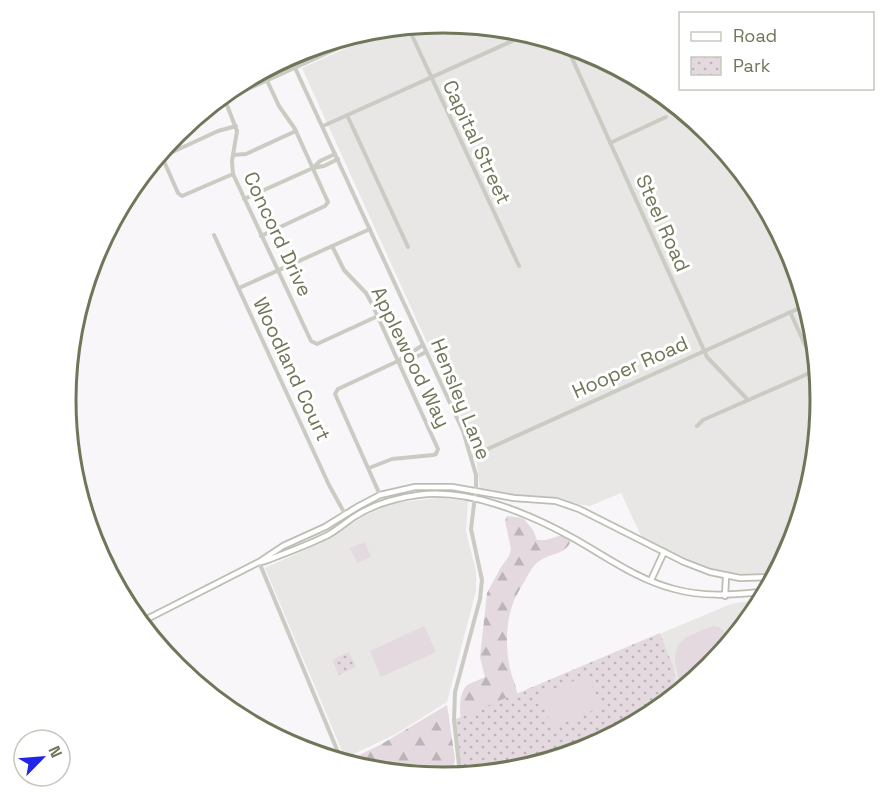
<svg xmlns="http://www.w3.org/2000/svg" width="886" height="800" font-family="'Space Grotesk',sans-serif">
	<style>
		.built { fill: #e8e7e6 }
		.forest { fill: url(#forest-firs) }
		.park { fill: url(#park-dots) }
		.pitch { fill: #e3d9df }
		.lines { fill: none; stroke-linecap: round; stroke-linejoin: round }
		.major-casing { stroke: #bcbeb4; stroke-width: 8 }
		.minor { stroke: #caccc3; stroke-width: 4 }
		.major { stroke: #fff; stroke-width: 4.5 }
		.labels { text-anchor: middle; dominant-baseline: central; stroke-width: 6; stroke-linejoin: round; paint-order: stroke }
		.street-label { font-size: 20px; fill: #707659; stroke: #fff }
		.rim { fill: none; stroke: #707659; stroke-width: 3 }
	</style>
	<defs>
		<pattern id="forest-firs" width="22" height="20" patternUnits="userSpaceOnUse" patternTransform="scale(1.5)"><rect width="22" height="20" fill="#e3d9df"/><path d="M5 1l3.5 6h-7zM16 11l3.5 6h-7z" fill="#bcb5b8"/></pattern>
		<pattern id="park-dots" width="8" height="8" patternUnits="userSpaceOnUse" patternTransform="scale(1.5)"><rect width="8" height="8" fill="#e3d9df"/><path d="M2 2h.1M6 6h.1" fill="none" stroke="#bcb5b8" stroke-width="1.8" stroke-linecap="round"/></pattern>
	</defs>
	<rect width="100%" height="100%" fill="#f8f6f8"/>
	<g class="built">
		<polygon points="443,23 588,51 710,133 792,256 820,400 792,545 775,570 768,574 740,574 705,568 642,538 621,493 590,506 480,489 475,448 302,68 371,37"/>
		<polygon points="439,498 468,501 466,531 476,571 476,591 447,702 396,734 345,758 265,568 322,542 366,515 394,503"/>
		<polygon points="755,600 710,667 646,709 621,650 731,604"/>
	</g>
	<g class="forest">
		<path d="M507 516 523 518 533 530 537 540H546L562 535 572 540C562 558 552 551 538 562 532 566 527 577 523 584 506 609 504 640 510 669 512 679 519 689 517 700L461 723C460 712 458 694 467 685 472 682 480 680 485 677L480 657 487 593 501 567 509 556 511 549 505 521Z"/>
		<polygon points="447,705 455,759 452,776 443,777 351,759 380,745"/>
	</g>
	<g class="park">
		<polygon points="660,633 674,669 675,691 587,749 460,774 454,720"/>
		<polygon points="349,652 356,667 339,675 332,660"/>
	</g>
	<g class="pitch">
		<polygon points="365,542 371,557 357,563 350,548"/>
		<polygon points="735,625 737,627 710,667 682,685 679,682 675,660 677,646 686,637 713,626 719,627 726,633"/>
		<polygon points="424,626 436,652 381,677 370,651"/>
		<polygon points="587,675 601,707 553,728 539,696"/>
		<polygon points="606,730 608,735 587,749 564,754 562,750"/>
	</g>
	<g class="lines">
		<g class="major-casing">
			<g id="major">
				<path d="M260 562 265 561C286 553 308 545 328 535 337 530 345 523 354 517 374 504 395 498 418 495 469 488 530 514 573 538 607 557 636 579 674 589 703 597 731 595 760 592"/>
				<polyline points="651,580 664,552"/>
				<polyline points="725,596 726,577"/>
				<polyline points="145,620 259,562 283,546 325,527 359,506 380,495 415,487 452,487 514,498 556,501 579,509 684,562 710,572 740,578 770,577"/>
			</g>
		</g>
		<g class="minor">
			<polyline points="409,29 519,266"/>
			<polyline points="567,47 707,357 748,400"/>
			<polyline points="290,57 463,431 476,475 476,488 471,529 482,580 480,599 455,692 454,720 460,774"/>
			<polyline points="228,98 358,39"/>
			<polyline points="225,100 237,131 232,161 233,174 311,341 317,344 378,316"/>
			<polyline points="347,115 408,247"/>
			<polyline points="323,126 519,38"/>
			<polyline points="610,143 666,117"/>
			<polyline points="335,154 320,161 313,168 324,166 338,159"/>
			<polyline points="233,155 246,154 296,131"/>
			<polyline points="233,174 182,196 178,193 163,159 166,155 218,131 236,126"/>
			<polyline points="244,199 313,168"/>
			<polyline points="214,235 329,485 345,514"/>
			<polyline points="261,236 325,206 328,202 295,129 279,106 264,74"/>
			<polyline points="332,246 344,270 366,293 372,304 438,449 436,454 433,455 392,459 369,468"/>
			<polyline points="239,288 370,229"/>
			<polyline points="790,312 813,362"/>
			<polyline points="423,345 398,361 410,360 426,352"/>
			<polyline points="697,426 703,420 803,376 811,372 814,368"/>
			<polyline points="472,456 802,307"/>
			<polyline points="380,495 335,394 338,389 398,361"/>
			<polyline points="259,562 340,757"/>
		</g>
		<use href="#major" class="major"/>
	</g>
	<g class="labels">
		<g class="street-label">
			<text transform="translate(477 142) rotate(65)">Capital Street</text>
			<text transform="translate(663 223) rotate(66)">Steel Road</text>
			<text transform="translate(278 234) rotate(65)">Concord Drive</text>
			<text transform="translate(411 357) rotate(64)">Applewood Way</text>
			<text transform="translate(630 367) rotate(-24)">Hooper Road</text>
			<text transform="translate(292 369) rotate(65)">Woodland Court</text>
			<text transform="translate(461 399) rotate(68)">Hensley Lane</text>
		</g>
	</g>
	<path d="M0 0H886V800H0ZM76 400a367 367 0 1 1 734 0a367 367 0 1 1-734 0Z" fill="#fff" fill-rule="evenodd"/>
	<path class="rim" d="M76 400a367 367 0 1 1 734 0a367 367 0 1 1-734 0Z"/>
	<rect x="679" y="12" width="195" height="78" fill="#ffffff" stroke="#c6c8bd" stroke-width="1.5"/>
	<rect x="691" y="32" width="30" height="9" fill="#ffffff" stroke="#c6c8bd" stroke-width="1.5"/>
	<text x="733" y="42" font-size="18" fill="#707659">Road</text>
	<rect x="691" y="57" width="30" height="18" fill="url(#park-dots)" stroke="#c6c8bd" stroke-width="1.5"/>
	<text x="733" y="72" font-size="18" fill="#707659">Park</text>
	<g transform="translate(42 758) rotate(65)"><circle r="28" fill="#ffffff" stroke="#c6c8bd" stroke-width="1.5"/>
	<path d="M0-4.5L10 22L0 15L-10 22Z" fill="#2423eb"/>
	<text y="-9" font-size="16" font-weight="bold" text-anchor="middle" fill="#707659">N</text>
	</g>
</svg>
